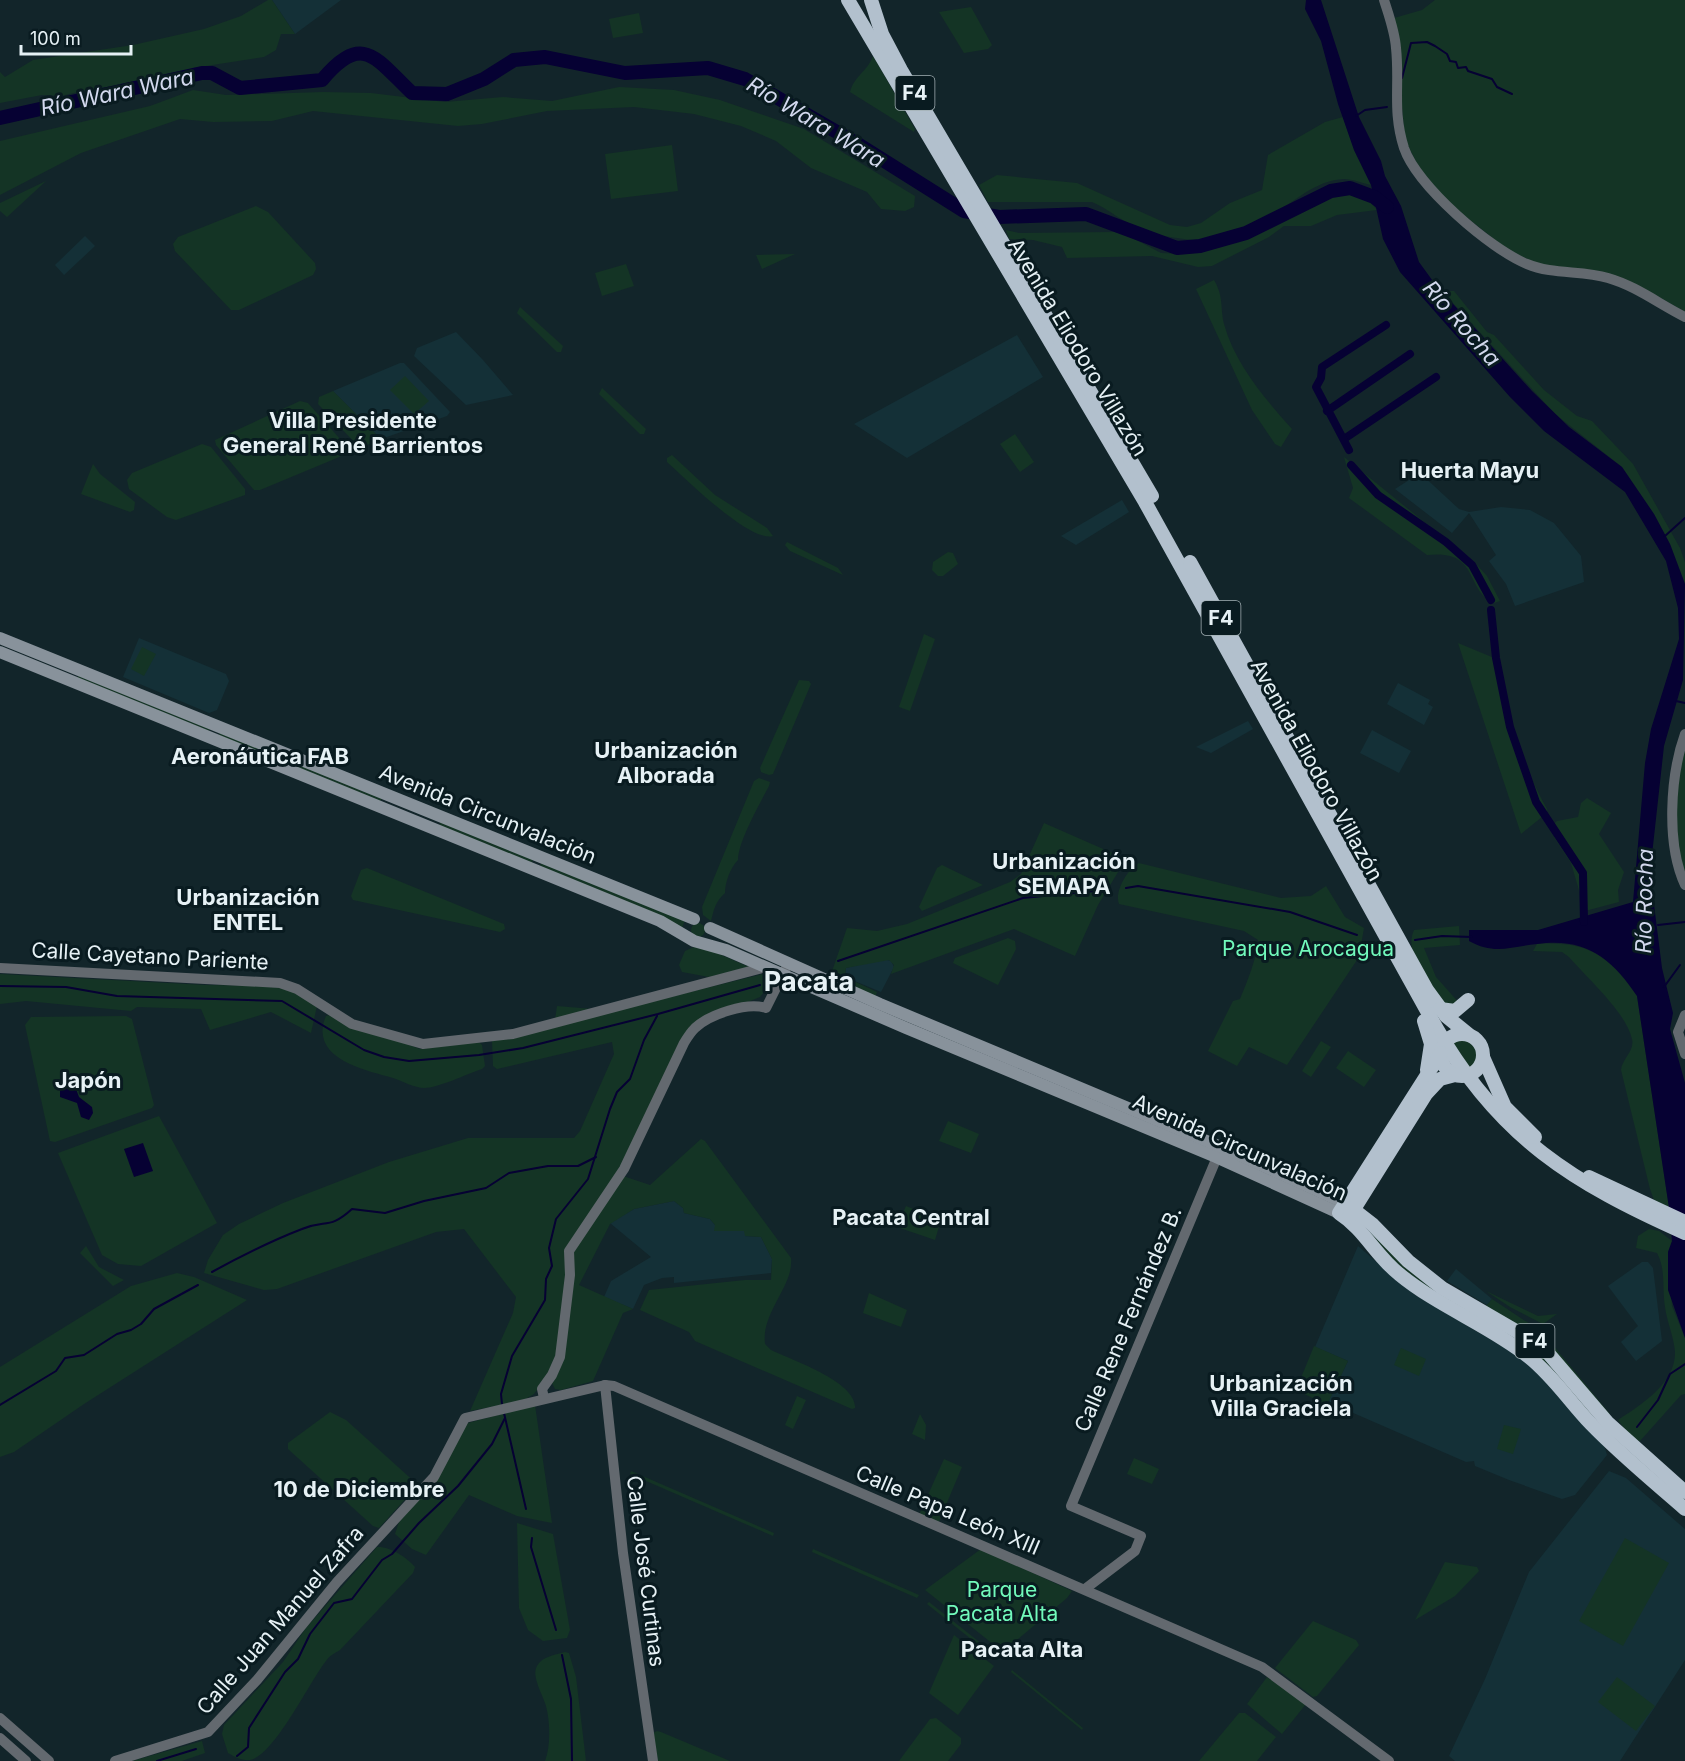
<svg xmlns="http://www.w3.org/2000/svg" width="1685" height="1761" font-family="Inter,sans-serif">
	<style>
		.built { fill: #143037 }
		.green { fill: #143425 }
		.water { fill: #060133 }
		.lines { fill: none; stroke-linecap: round; stroke-linejoin: round }
		.stream { stroke: #060133; stroke-width: 2 }
		.canal { stroke: #060133; stroke-width: 8 }
		.river { stroke: #060133; stroke-width: 14 }
		.tertiary { stroke: #63696f; stroke-width: 10 }
		.secondary { stroke: #88929b; stroke-width: 12 }
		.trunk { stroke: #b2c0cd; stroke-width: 14 }
		.labels { text-anchor: middle; dominant-baseline: central; stroke-width: 6; stroke-linejoin: round; paint-order: stroke }
		.shield { fill: #091b20; stroke: #a4b1b5; stroke-width: 1.5 }
		.shield-label { font-size: 20px; font-weight: bold; fill: #e6f1f5 }
		.street-label { font-size: 21px; fill: #e6f1f5; stroke: #091b20 }
		.park-label { font-size: 21px; fill: #71f9bb; stroke: #091b20 }
		.water-label { font-size: 22px; font-style: italic; fill: #d2d8ed; stroke: #091b20 }
		.neighbourhood-label { font-size: 22px; font-weight: bold; fill: #e6f1f5; stroke: #091b20 }
		.district-label { font-size: 27px; font-weight: bold; fill: #e6f1f5; stroke: #091b20 }
	</style>
	<rect width="100%" height="100%" fill="#12252a"/>
	<g class="built">
		<polygon points="272,0 341,0 295,34"/>
		<polygon points="85,236 95,246 64,275 55,265"/>
		<polygon points="456,332 483,360 513,395 466,405 414,356 417,348"/>
		<polygon points="1017,335 1043,377 907,458 854,424"/>
		<polygon points="400,363 404,363 450,412 447,416 381,439 333,391"/>
		<polygon points="1420,473 1459,509 1469,512 1501,507 1530,510 1554,523 1581,556 1584,582 1515,606 1506,584 1489,561 1496,555 1469,513 1452,533 1395,489"/>
		<polygon points="1122,500 1129,512 1076,545 1061,536"/>
		<polygon points="139,638 226,674 229,681 217,710 209,713 123,677"/>
		<polygon points="1398,683 1430,700 1428,704 1433,707 1424,725 1387,704"/>
		<polygon points="1248,721 1253,729 1211,753 1196,747"/>
		<polygon points="1372,730 1411,751 1399,773 1360,753"/>
		<polygon points="883,959 891,961 894,967 881,992 845,977 846,968"/>
		<polygon points="674,1201 683,1208 684,1213 710,1219 715,1225 715,1231 745,1231 745,1236 761,1237 772,1259 771,1273 674,1283 674,1277 662,1278 644,1285 633,1309 604,1297 611,1281 651,1257 610,1223 634,1209"/>
		<polygon points="1358,1246 1414,1294 1532,1364 1604,1445 1607,1455 1575,1495 1562,1499 1509,1480 1475,1466 1474,1461 1466,1462 1328,1402 1348,1361 1315,1347"/>
		<polygon points="1642,1262 1648,1262 1653,1268 1662,1341 1636,1361 1621,1342 1638,1326 1608,1286"/>
		<polygon points="1456,1269 1492,1299 1487,1305 1447,1281"/>
		<polygon points="1609,1471 1626,1478 1685,1529 1685,1660 1620,1761 1455,1761 1449,1756 1485,1679 1529,1572"/>
	</g>
	<g class="green">
		<polygon points="268,0 272,0 295,34 281,34 276,50 264,57 193,68 163,80 91,89 61,96 42,95 0,103 0,72 5,77 33,60 133,45 204,29 241,16"/>
		<polygon points="1435,0 1685,0 1685,312 1652,293 1545,267 1508,250 1441,197 1423,175 1405,140 1394,18 1422,10"/>
		<polygon points="971,7 992,45 988,49 964,53 939,12"/>
		<polygon points="639,13 643,33 613,38 609,19"/>
		<path d="M873 56 915 129 914 132 850 92C854 76 867 72 873 56Z"/>
		<polygon points="619,87 674,90 720,100 804,129 915,196 914,207 905,211 881,209 867,192 811,168 776,141 741,126 694,114 634,107 547,111 482,124 458,126 313,111 272,121 213,122 180,119 81,153 0,195 0,141 150,106 193,90 226,95 323,92 371,93 445,102 503,97 552,101"/>
		<path d="M1343 117 1354 150 1371 185C1362 183 1352 179 1344 179 1314 180 1291 205 1267 218 1246 229 1217 242 1193 240 1170 238 1142 233 1123 220 1111 213 1104 207 1092 202H988L979 185 997 175 1077 183 1170 225 1187 227 1201 223 1230 203 1262 190 1268 155 1325 122Z"/>
		<polygon points="672,145 678,191 611,199 605,154"/>
		<polygon points="46,181 7,217 0,211 0,203"/>
		<polygon points="1349,191 1365,196 1377,210 1337,215 1311,226 1284,226 1269,237 1212,266 1198,267 1152,256 1067,258 1062,247 1033,240 1009,239 1006,230 1019,233 1115,232 1127,235 1161,253 1184,254 1234,241 1268,227 1331,194"/>
		<polygon points="256,206 268,212 315,263 316,269 313,275 239,310 231,310 175,251 173,244 178,237"/>
		<polygon points="795,254 762,269 756,255"/>
		<polygon points="626,264 634,286 602,296 595,273"/>
		<path d="M1214 280C1224 297 1220 307 1224 324 1235 364 1265 399 1292 429L1281 447 1275 444 1252 410 1196 289Z"/>
		<polygon points="1442,291 1454,291 1487,332 1494,335 1544,390 1577,416 1592,421 1633,464 1680,548 1685,562 1685,584 1670,544 1654,514 1622,467 1555,414"/>
		<polygon points="520,307 563,346 561,352 557,352 517,313"/>
		<polygon points="405,376 429,401 414,414 390,390"/>
		<polygon points="602,388 646,429 644,434 640,434 599,394"/>
		<polygon points="333,391 381,439 360,448 318,404 319,397"/>
		<polygon points="300,401 308,403 349,449 349,453 260,490 254,490 216,445 215,440"/>
		<polygon points="1015,434 1034,462 1020,472 1000,444"/>
		<polygon points="202,444 211,447 245,489 245,495 176,520 167,517 129,489 127,480 132,473"/>
		<path d="M672 455 715 495 767 528 773 536C750 543 685 478 667 462V458Z"/>
		<path d="M1344 457 1476 564 1487 576 1500 601 1494 603C1464 589 1480 549 1427 555L1349 498 1353 488Z"/>
		<polygon points="93,464 100,474 135,502 134,510 130,512 81,494"/>
		<polygon points="787,542 838,568 843,575 790,551 785,545"/>
		<polygon points="948,552 953,553 958,564 943,576 938,576 932,570 933,562"/>
		<polygon points="924,634 935,639 910,711 899,707"/>
		<path d="M1458 643 1499 660C1506 712 1521 763 1547 809V813L1521 834Z"/>
		<polygon points="142,647 156,654 144,676 131,669"/>
		<polygon points="79,674 210,728 208,733 77,679"/>
		<polygon points="799,680 809,681 811,684 773,774 769,775 761,772 760,768"/>
		<polygon points="220,732 382,798 380,802 218,737"/>
		<path d="M1685 741V878C1670 845 1673 775 1685 741Z"/>
		<path d="M759 778 770 782 769 786C759 805 738 842 738 860 730 868 725 883 725 893 716 901 714 908 711 921L703 915 702 907 754 781Z"/>
		<polygon points="1587,798 1611,813 1599,834 1624,872 1618,890 1619,902 1585,911 1571,863 1554,837 1553,825 1557,821 1578,817 1581,803"/>
		<polygon points="441,821 533,859 532,863 439,826"/>
		<polygon points="1044,823 1126,859 1098,905 1075,956 1014,929 891,974 894,965 889,960 846,968 845,977 877,992 875,998 830,977 847,928 877,931 907,924 1010,882 1021,874"/>
		<polygon points="542,862 685,920 682,928 540,866"/>
		<path d="M1139 863 1281 898 1311 896 1326 886 1345 917 1364 928 1359 957 1287 1065 1249 1047 1237 1066 1208 1051 1233 1001 1240 999C1247 982 1257 958 1258 940L1244 931 1119 904C1114 892 1128 868 1139 863Z"/>
		<polygon points="942,865 983,885 922,911 919,907 937,868"/>
		<polygon points="367,868 504,924 505,929 500,932 353,900 351,896 361,870"/>
		<circle cx="698" cy="930" r="7"/>
		<path d="M1459 926 1460 945 1424 948 1436 977 1460 1004 1456 1006 1441 1002C1430 983 1403 953 1414 930Z"/>
		<polygon points="1008,938 1015,941 1016,949 998,985 953,963 955,958"/>
		<path d="M1537 944C1588 941 1609 955 1637 996L1669 1207 1654 1200 1650 1189 1621 1070C1622 1059 1635 1051 1632 1039 1626 1012 1587 978 1569 957L1562 952 1533 951Z"/>
		<polygon points="694,947 703,947 749,967 709,977 682,972 679,965 685,951"/>
		<polygon points="767,973 770,975 772,982 760,997 694,1024 620,1167 585,1220 567,1273 557,1359 549,1374 534,1394 522,1401 470,1411 513,1313 516,1297 464,1229 436,1232 277,1289 264,1290 204,1273 208,1260 223,1235 239,1224 283,1203 389,1162 468,1138 574,1138 580,1131 614,1054 612,1042 497,1069 493,1066 492,1041"/>
		<polygon points="0,974 205,985 269,986 290,990 317,1006 311,1033 271,1012 210,1030 201,1009 137,1007 131,1011 26,1001 0,1004"/>
		<polygon points="557,1006 593,1009 555,1020"/>
		<path d="M330 1015 420 1049 479 1042 482 1045 485 1066 482 1069C467 1074 438 1088 424 1088 415 1088 402 1081 393 1078 364 1070 308 1058 326 1016Z"/>
		<polygon points="126,1016 132,1019 154,1105 152,1108 55,1142 50,1141 25,1025 31,1017"/>
		<polygon points="1459,1038 1469,1040 1479,1055 1478,1061 1468,1072 1449,1043"/>
		<polygon points="1321,1041 1331,1047 1311,1077 1302,1071"/>
		<polygon points="1348,1051 1376,1070 1364,1087 1336,1068"/>
		<polygon points="159,1116 217,1223 141,1266 118,1264 102,1255 58,1153"/>
		<polygon points="948,1121 979,1134 971,1153 939,1141"/>
		<path d="M701 1139 705 1141 791 1258C794 1286 761 1312 765 1344L771 1350C792 1360 857 1382 855 1408L852 1409 695 1341 689 1332 640 1310 649 1290 745 1280H771L772 1259 761 1237 745 1236 744 1231H714L715 1225 710 1219 684 1213 683 1208 674 1201 634 1209 610 1224 579 1285 633 1309 623 1313 593 1381 561 1390 555 1389 552 1383 572 1254 623 1176 650 1185Z"/>
		<polygon points="906,1206 941,1220 935,1240 897,1227"/>
		<polygon points="1364,1225 1549,1360 1613,1441 1554,1372 1401,1270"/>
		<path d="M1649 1229 1659 1231 1672 1241 1668 1252 1672 1306 1685 1338V1394L1681 1395 1640 1441 1632 1439 1618 1420C1641 1405 1676 1383 1675 1352 1674 1337 1667 1322 1665 1307 1662 1289 1666 1269 1657 1253L1636 1248 1638 1236Z"/>
		<polygon points="86,1246 99,1267 124,1280 113,1286 80,1253"/>
		<polygon points="177,1273 194,1277 247,1300 84,1404 14,1452 0,1457 0,1367 131,1286"/>
		<polygon points="1486,1291 1538,1316 1557,1314 1543,1324 1510,1307"/>
		<polygon points="869,1293 907,1310 901,1327 863,1313"/>
		<polygon points="1492,1299 1542,1332 1610,1414 1607,1416 1555,1352 1485,1307"/>
		<polygon points="1314,1346 1348,1361 1327,1405 1296,1390"/>
		<polygon points="1401,1348 1426,1359 1419,1376 1394,1365"/>
		<polygon points="797,1396 806,1400 793,1429 785,1425"/>
		<polygon points="535,1405 552,1523 517,1516 469,1495 426,1555 412,1549 395,1534 399,1522 468,1423"/>
		<polygon points="330,1412 346,1420 418,1485 379,1528 373,1526 288,1449 288,1443"/>
		<polygon points="920,1414 926,1425 925,1440 912,1434"/>
		<polygon points="1504,1425 1521,1429 1513,1454 1497,1449"/>
		<polygon points="1134,1458 1159,1469 1152,1484 1127,1474"/>
		<polygon points="944,1459 962,1467 938,1524 919,1515"/>
		<polygon points="631,1471 774,1533 773,1536 630,1474"/>
		<polygon points="517,1523 553,1534 570,1630 567,1638 543,1641 528,1630 519,1608"/>
		<polygon points="1625,1538 1669,1563 1623,1646 1579,1621"/>
		<path d="M377 1547C389 1546 407 1557 415 1567L413 1573 340 1650C335 1653 329 1656 326 1661 310 1681 274 1756 250 1760 242 1761 235 1757 228 1753L222 1734 224 1725 283 1662 306 1628Z"/>
		<polygon points="813,1549 919,1595 917,1598 812,1552"/>
		<polygon points="981,1549 1072,1591 1067,1598 1005,1650 998,1648 925,1590"/>
		<polygon points="1445,1562 1477,1567 1479,1571 1455,1596 1415,1620"/>
		<polygon points="929,1602 997,1656 995,1658 927,1604"/>
		<polygon points="1313,1621 1356,1640 1359,1645 1317,1696 1313,1697 1275,1668"/>
		<polygon points="954,1635 994,1666 958,1715 929,1693"/>
		<path d="M565 1652 569 1653 576 1677 586 1761H545C551 1746 550 1721 546 1706 543 1695 531 1676 537 1666 542 1656 556 1655 565 1652Z"/>
		<polygon points="1012,1670 1083,1728 1082,1730 1011,1672"/>
		<polygon points="1267,1677 1306,1704 1282,1734 1247,1704"/>
		<polygon points="1617,1677 1655,1706 1636,1731 1598,1702"/>
		<polygon points="1239,1713 1245,1713 1276,1737 1257,1761 1199,1761"/>
		<polygon points="936,1718 961,1738 961,1744 948,1761 899,1761 930,1719"/>
		<polygon points="657,1731 661,1732 730,1761 658,1761 653,1733"/>
		<polygon points="202,1741 205,1753 182,1761 132,1761"/>
	</g>
	<g class="water">
		<path d="M1306 0H1321L1359 117 1381 161 1385 176 1401 206 1419 262 1435 284 1532 391 1569 427 1622 467 1654 514 1670 544 1685 584 1683 680 1664 746 1650 873 1662 968 1673 1013 1670 1029 1685 1083V1338L1668 1290V1252L1672 1241 1669 1208 1637 996C1612 958 1585 937 1537 944 1510 947 1494 955 1469 941V930H1538L1633 902 1645 763 1651 729 1679 639 1678 608 1666 561 1625 492 1544 431 1510 397 1400 272 1383 239 1371 185 1354 150 1338 104 1321 41 1305 9Z"/>
		<polygon points="67,1082 75,1086 79,1097 92,1107 93,1113 89,1120 81,1117 77,1103 60,1097 60,1087"/>
		<polygon points="143,1143 153,1171 134,1177 124,1149"/>
	</g>
	<g class="lines">
		<g class="stream">
			<polyline points="1402,78 1411,43 1427,42 1435,46 1447,54 1450,61 1456,62 1458,68 1466,67 1468,71 1492,79 1497,87 1512,94"/>
			<polyline points="1356,116 1365,110 1387,107"/>
			<polyline points="1665,536 1685,518"/>
			<polyline points="1676,701 1685,703"/>
			<polyline points="1126,888 1138,886 1290,912 1357,935"/>
			<polyline points="1658,925 1685,922"/>
			<polyline points="1415,940 1442,936 1472,937"/>
			<polyline points="838,961 1023,898 1105,890"/>
			<polyline points="0,986 66,987 117,996 282,1001 364,1050 384,1057 409,1061 479,1055 523,1048 658,1014 760,985"/>
			<polyline points="1664,987 1680,965"/>
			<path d="M212 1272C241 1256 271 1241 302 1229 326 1219 329 1230 352 1209L385 1213 424 1201 486 1188 509 1173 548 1166H578L596 1157"/>
			<polyline points="502,1404 501,1394 512,1356 545,1300 546,1279 552,1266 549,1248 556,1219 588,1179 610,1109 617,1092 630,1079 644,1040 657,1016"/>
			<polyline points="0,1405 56,1371 65,1358 84,1355 117,1334 131,1330 141,1324 154,1309 198,1285"/>
			<polyline points="504,1413 526,1509"/>
			<polyline points="1637,1427 1658,1400 1670,1374 1685,1364"/>
			<polyline points="532,1538 531,1547 556,1630"/>
			<polyline points="562,1655 571,1699 572,1761"/>
			<polyline points="237,1756 248,1747 249,1728 285,1672 298,1659 310,1634 334,1603 352,1599 382,1560 392,1554 419,1523 458,1486 492,1444 505,1418"/>
			<polyline points="157,1761 196,1749"/>
		</g>
		<g class="canal">
			<polyline points="1327,411 1410,354"/>
			<polyline points="1344,439 1436,377"/>
			<polyline points="1349,450 1316,387 1321,378 1322,367 1386,325"/>
			<polyline points="1351,465 1378,495 1446,542 1472,565 1491,600"/>
			<polyline points="1491,610 1496,658 1510,727 1536,802 1583,873 1584,922"/>
		</g>
		<path class="river" d="M0 118 202 73H212L240 88 322 80C363 31 376 59 412 93L447 94 484 79 514 60 545 57 625 73 708 68 745 79 856 143 964 211 999 217 1086 214 1177 248 1200 246 1246 233 1331 191 1350 188 1374 197 1387 207"/>
		<g class="tertiary">
			<path d="M1384 0C1389 16 1395 32 1396 48 1400 85 1392 110 1404 148 1417 186 1490 249 1527 264 1553 275 1582 270 1608 278 1636 286 1659 304 1685 317"/>
			<path d="M1685 734C1670 776 1666 844 1685 885"/>
			<polyline points="0,968 280,983 297,989 352,1024 423,1044 513,1034 766,967"/>
			<polyline points="1685,1015 1678,1032 1685,1054"/>
			<polyline points="605,1385 623,1553 653,1761"/>
			<path d="M544 1398 542 1389 552 1375 560 1357 570 1275 569 1251 624 1169 684 1043C687 1038 691 1032 695 1028 710 1014 747 1002 766 1008L786 968"/>
			<polyline points="1085,1589 1135,1551 1141,1536 1071,1506 1220,1150"/>
			<polyline points="0,1718 49,1761"/>
			<polyline points="0,1738 26,1761"/>
			<polyline points="115,1761 208,1732 257,1680 337,1582 434,1477 465,1418 605,1385 614,1386 1262,1667 1389,1761"/>
		</g>
		<g class="secondary">
			<polyline points="0,638 694,919"/>
			<polyline points="0,652 660,921 694,941 726,950 906,1028 1216,1157 1339,1213"/>
			<polyline points="710,928 880,1004 1221,1147 1345,1203"/>
		</g>
		<g class="trunk">
			<path d="M848 0 1145 502 1437 1029C1500 1138 1573 1183 1685 1233"/>
			<polyline points="871,0 882,34 901,70 1152,496"/>
			<polyline points="1190,562 1427,990 1446,1016 1468,1034"/>
			<polyline points="1440,1009 1455,1011 1468,1000"/>
			<polyline points="1424,1021 1431,1044 1427,1070"/>
			<circle cx="1462" cy="1055" r="21"/>
			<path d="M1441 1053 1339 1213C1364 1229 1376 1256 1399 1274 1439 1307 1489 1325 1529 1357 1553 1376 1570 1402 1591 1424 1620 1454 1653 1481 1685 1509"/>
			<polyline points="1483,1057 1505,1107 1535,1137"/>
			<polyline points="1589,1177 1685,1222"/>
			<polyline points="1345,1203 1372,1224 1408,1261 1442,1288 1542,1346 1608,1423 1685,1492"/>
			<polyline points="1349,1217 1426,1094 1440,1079 1455,1075"/>
		</g>
	</g>
	<g class="labels">
		<g class="shield">
			<rect x="895.5" y="76" width="39" height="34" rx="4.5"/>
			<rect x="1201.5" y="601" width="39" height="34" rx="4.5"/>
			<rect x="1515.5" y="1324" width="39" height="34" rx="4.5"/>
		</g>
		<g class="shield-label">
			<text x="915" y="93">F4</text>
			<text x="1221" y="618">F4</text>
			<text x="1535" y="1341">F4</text>
		</g>
		<g class="street-label">
			<text transform="translate(1078 347) rotate(59)">Avenida Eliodoro Villazón</text>
			<text transform="translate(1317 770) rotate(61)">Avenida Eliodoro Villazón</text>
			<text transform="translate(488 814) rotate(22)">Avenida Circunvalación</text>
			<text transform="translate(150 956) rotate(3)">Calle Cayetano Pariente</text>
			<text transform="translate(1240 1147) rotate(24)">Avenida Circunvalación</text>
			<text transform="translate(1128 1319) rotate(-67)">Calle Rene Fernández B.</text>
			<text transform="translate(948 1510) rotate(23)">Calle Papa León XIII</text>
			<text transform="translate(646 1571) rotate(83)">Calle José Curtinas</text>
			<text transform="translate(280 1620) rotate(-49)">Calle Juan Manuel Zafra</text>
		</g>
		<g class="park-label">
			<text x="1308" y="948">Parque Arocagua</text>
			<text x="1002" y="1589">Parque<tspan x="1002" dy="24">Pacata Alta</tspan></text>
		</g>
		<g class="water-label">
			<text transform="translate(117 92) rotate(-12)">Río Wara Wara</text>
			<text transform="translate(816 122) rotate(31)">Río Wara Wara</text>
			<text transform="translate(1462 323) rotate(49)">Río Rocha</text>
			<text transform="translate(1644 901) rotate(-89)">Río Rocha</text>
		</g>
		<g class="neighbourhood-label">
			<text x="353" y="420">Villa Presidente<tspan x="353" dy="25">General René Barrientos</tspan></text>
			<text x="1470" y="470">Huerta Mayu</text>
			<text x="666" y="750">Urbanización<tspan x="666" dy="25">Alborada</tspan></text>
			<text x="260" y="756">Aeronáutica FAB</text>
			<text x="1064" y="861">Urbanización<tspan x="1064" dy="25">SEMAPA</tspan></text>
			<text x="248" y="897">Urbanización<tspan x="248" dy="25">ENTEL</tspan></text>
			<text x="88" y="1080">Japón</text>
			<text x="911" y="1217">Pacata Central</text>
			<text x="1281" y="1383">Urbanización<tspan x="1281" dy="25">Villa Graciela</tspan></text>
			<text x="359" y="1489">10 de Diciembre</text>
			<text x="1022" y="1649">Pacata Alta</text>
		</g>
		<g class="district-label">
			<text x="809" y="981">Pacata</text>
		</g>
	</g>
	<path d="M21 45v9h110v-9" fill="none" stroke="#e6f1f5" stroke-width="3"/>
	<text x="30" y="45" font-size="18" fill="#e6f1f5" stroke="#091b20" stroke-width="4.5" paint-order="stroke">100 m</text>
</svg>
